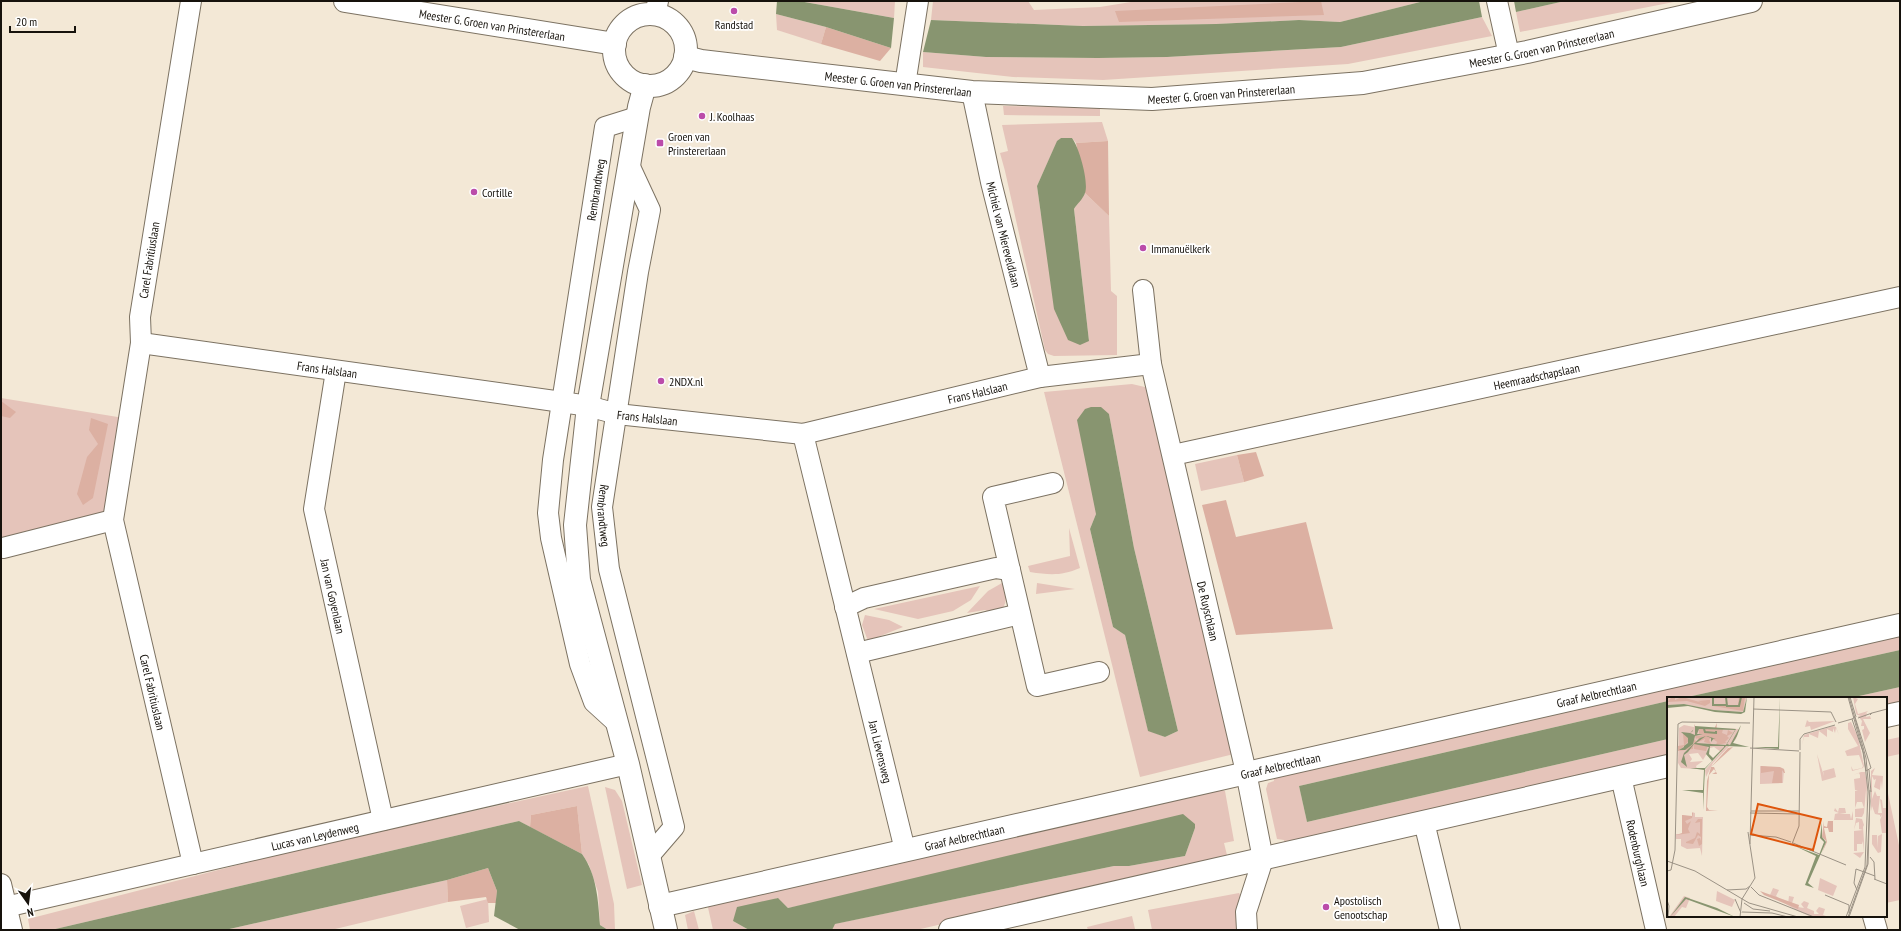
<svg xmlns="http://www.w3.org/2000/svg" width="1901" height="931" font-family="'PT Sans Narrow',sans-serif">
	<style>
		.green { fill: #e5c4ba; fill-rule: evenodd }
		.forest { fill: #dcb0a2 }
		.water { fill: #889570 }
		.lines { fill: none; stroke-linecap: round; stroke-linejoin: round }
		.street-casing { stroke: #7c7262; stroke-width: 22 }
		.secondary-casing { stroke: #7c7262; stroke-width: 24 }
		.street { stroke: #fff; stroke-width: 20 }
		.secondary { stroke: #fff; stroke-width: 22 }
		.poi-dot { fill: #bb4caa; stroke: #fff; stroke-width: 1.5 }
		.labels { text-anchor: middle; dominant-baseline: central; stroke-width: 3.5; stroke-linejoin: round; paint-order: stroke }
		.street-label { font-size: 12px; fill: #16120c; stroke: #fff }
		.poi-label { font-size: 12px; fill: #16120c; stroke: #fff; text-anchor: start }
		.inset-river { fill: none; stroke: #889570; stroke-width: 2 }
		.inset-road { fill: none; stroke: #9b9285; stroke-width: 1 }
		.view { fill: #de550c; fill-opacity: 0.15; stroke: #de550c; stroke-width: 2 }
		.inset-edge { fill: none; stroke: #16120c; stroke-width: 2 }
	</style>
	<rect width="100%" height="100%" fill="#f3e8d6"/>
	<g class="green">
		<polygon points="799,1 895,1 894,18"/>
		<polygon points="933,1 1028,1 1034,10 1100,7 1137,1 1221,1 1224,2 1424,1 1340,22 1299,20 1216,24 1083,26 931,20"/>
		<polygon points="1565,1 1679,1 1520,32 1516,12"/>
		<polygon points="776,14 826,27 821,44 777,30"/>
		<polygon points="1482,17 1492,36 1348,64 1103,80 1013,77 923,67 923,52 986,57 1098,58 1167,57 1341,47"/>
		<polygon points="1003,106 1100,107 1100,116 1004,115"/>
		<polygon points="1102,122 1108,141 1076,143 1072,138 1061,138 1057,142 1037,186 1041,215 1089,341 1074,209 1085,193 1109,216 1111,291 1117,296 1117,355 1054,356 1048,354 1045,350 1005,171 1000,153 1008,151 1002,125"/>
		<path d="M1132 384 1149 388 1238 753 1140 777 1044 392ZM1109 414 1134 548 1178 731 1165 737 1148 730 1125 635 1113 627 1090 529 1096 514Z"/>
		<polygon points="1,398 130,419 113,520 1,548"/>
		<polygon points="1237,455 1244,482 1201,491 1195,464"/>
		<path d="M1069 528 1080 568C1061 576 1050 575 1030 572L1028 566 1070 556Z"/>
		<path d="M1002 583C1008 596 1008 606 996 615L985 610 967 613 988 591Z"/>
		<polygon points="1037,583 1075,589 1036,594"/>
		<polygon points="980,586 971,600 953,611 918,619 874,609"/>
		<polygon points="865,615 889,620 903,627 868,641 862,625"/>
		<polygon points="1900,631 1900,650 1683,698 1668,698 1668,701 1299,786 1307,822 1668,739 1668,759 1285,845 1284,840 1277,839 1266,789 1268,783 1274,781 1273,776"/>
		<polygon points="1900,687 1900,704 1886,708 1886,698 1850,698"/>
		<polygon points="1900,737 1900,754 1886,757 1886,740"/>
		<polygon points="1886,784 1900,850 1900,900 1886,903"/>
		<polygon points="588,786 614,904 615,930 608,930 600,925 598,892 589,865 582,854 577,806 531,815 530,827 519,821 51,930 30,930 28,919 300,849"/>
		<polygon points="605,787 615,790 622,801 642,885 627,889"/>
		<polygon points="1213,788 1225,791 1234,841 1224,843 1228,859 916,930 832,930 834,924 1114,866 1129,866 1185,856 1195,828 788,908 777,898 733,921 749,930 713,930 707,903"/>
		<polygon points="447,880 448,902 331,930 225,930"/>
		<polygon points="1239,893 1245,904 1252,930 1152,930 1148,910"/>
		<polygon points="488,899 489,922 466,928 460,906"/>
		<polygon points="694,911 699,930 688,930 685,915"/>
		<polygon points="1132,916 1135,929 1088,930 1087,927"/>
	</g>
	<g class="forest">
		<polygon points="1321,1 1324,15 1119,22 1115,11"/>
		<polygon points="826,27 891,48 880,61 821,44"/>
		<polygon points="1108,141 1109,216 1085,193 1085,186 1076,143"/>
		<polygon points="1,401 16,412 10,418 1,416"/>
		<polygon points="91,418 108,424 93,498 83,505 77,494 87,457 98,444 89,430"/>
		<polygon points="1256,452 1264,476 1244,482 1237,455"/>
		<polygon points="1226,500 1236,537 1306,522 1333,629 1236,635 1202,505"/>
		<polygon points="577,806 582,854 530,827 531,815"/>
		<polygon points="488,868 497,891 496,903 488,903 486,897 448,902 447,880"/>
	</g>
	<g class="water">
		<polygon points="777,1 799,1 894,18 891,48 826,27 776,14"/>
		<polygon points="1424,1 1479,1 1482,17 1341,47 1167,57 1098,58 986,57 923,52 931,20 1083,26 1216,24 1299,20 1340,22"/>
		<polygon points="1514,1 1565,1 1516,12"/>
		<path d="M1061 138H1072C1079 147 1089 182 1085 193 1083 199 1077 204 1074 209L1089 341 1080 345 1068 340 1054 309 1037 186 1057 141Z"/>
		<polygon points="1091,407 1101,407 1109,414 1134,548 1178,731 1165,737 1148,731 1125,635 1113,627 1090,529 1096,514 1077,420 1085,409"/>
		<polygon points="1900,650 1900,687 1850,698 1683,698"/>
		<polygon points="1668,701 1668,739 1307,822 1299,786"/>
		<polygon points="1183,814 1195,824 1195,828 1185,856 1129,866 1114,866 835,924 832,930 749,930 733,921 737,907 778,898 788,908"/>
		<path d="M519 821 582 854C597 875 598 900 600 925L608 930H520L494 916 497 891 488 868 447 880 225 930H51Z"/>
	</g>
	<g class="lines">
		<g class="street-casing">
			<g id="street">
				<path id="s1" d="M191 1 140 317 141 343 113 520 193 864"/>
				<polyline points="1497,1 1509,55"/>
				<polyline points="655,14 658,1"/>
				<polyline points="905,85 918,1"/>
				<path id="s2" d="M972 92 991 182 1040 377"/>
				<path id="s3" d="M630 167 650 210 638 272 602 507 609 569 674 827 649 856"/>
				<path id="s4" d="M1143 290 1151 364 1246 772 1263 859 1246 912 1247 930"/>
				<path id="s5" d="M141 343 562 402 588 406 617 414 803 434 1040 377 1151 364"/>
				<path id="s6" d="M336 371 314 509 383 820"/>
				<path id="s7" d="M803 434 905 850"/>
				<path id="s8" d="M1173 455 1900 297"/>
				<polyline points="1053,483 993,497 1037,686 1099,672"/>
				<polyline points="3,548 113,520"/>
				<polyline points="845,607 864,598 934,582 996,568 1010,570"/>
				<polyline points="857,653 1020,614"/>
				<path id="s9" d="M617 723 594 702 580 664 551 538 548 513 553 460 605 127 637 117"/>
				<path id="s10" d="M1621 777 1656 930"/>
				<polyline points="1424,822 1450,930"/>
				<polyline points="1,884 12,930"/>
				<path id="s11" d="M1 908 628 764"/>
				<polyline points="1873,916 1877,930"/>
			</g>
		</g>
		<g class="secondary-casing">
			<g id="secondary">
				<path id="s12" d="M345 1 615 44"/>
				<circle cx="650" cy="50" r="36"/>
				<path id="s13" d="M685 57 701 61 972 92 1152 99 1363 83 1527 52 1751 1"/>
				<polyline points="645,85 639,107 588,406 575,525 579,580 628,764 666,930"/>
				<polyline points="1886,716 1900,713"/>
				<path id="s14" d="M660 906 1900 625"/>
				<polyline points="950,930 1668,766"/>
			</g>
		</g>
		<use href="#street" class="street"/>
		<use href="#secondary" class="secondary"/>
	</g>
	<g class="poi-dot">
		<circle cx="734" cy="11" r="4"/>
		<circle cx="702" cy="116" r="4"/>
		<rect x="656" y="139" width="8" height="8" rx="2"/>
		<circle cx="474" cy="192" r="4"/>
		<circle cx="1143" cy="248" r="4"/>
		<circle cx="661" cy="381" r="4"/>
		<circle cx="1326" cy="907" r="4"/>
	</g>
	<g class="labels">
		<g class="street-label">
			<text stroke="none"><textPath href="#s12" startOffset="149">Meester G. Groen van Prinstererlaan</textPath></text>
			<text stroke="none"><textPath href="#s13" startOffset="863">Meester G. Groen van Prinstererlaan</textPath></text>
			<text stroke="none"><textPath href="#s13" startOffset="215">Meester G. Groen van Prinstererlaan</textPath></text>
			<text stroke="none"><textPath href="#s13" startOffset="539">Meester G. Groen van Prinstererlaan</textPath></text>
			<text stroke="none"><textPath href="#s9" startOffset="553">Rembrandtweg</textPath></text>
			<text stroke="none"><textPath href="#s2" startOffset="146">Michiel van Miereveldlaan</textPath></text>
			<text transform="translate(149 260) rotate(-81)">Carel Fabritiuslaan</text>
			<text stroke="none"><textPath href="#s5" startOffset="188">Frans Halslaan</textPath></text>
			<text stroke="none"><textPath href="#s8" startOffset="372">Heemraadschapslaan</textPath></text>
			<text stroke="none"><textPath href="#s5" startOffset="848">Frans Halslaan</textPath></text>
			<text stroke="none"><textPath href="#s5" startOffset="512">Frans Halslaan</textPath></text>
			<text stroke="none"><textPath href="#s3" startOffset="357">Rembrandtweg</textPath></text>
			<text stroke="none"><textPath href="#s6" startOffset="229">Jan van Goyenlaan</textPath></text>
			<text stroke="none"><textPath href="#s4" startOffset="328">De Ruyschlaan</textPath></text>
			<text stroke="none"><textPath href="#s1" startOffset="702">Carel Fabritiuslaan</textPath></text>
			<text stroke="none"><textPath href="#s14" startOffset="960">Graaf Aelbrechtlaan</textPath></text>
			<text stroke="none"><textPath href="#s7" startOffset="327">Jan Lievensweg</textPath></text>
			<text stroke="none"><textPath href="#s14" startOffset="636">Graaf Aelbrechtlaan</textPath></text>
			<text stroke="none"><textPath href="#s11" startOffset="322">Lucas van Leydenweg</textPath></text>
			<text stroke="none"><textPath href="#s14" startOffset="312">Graaf Aelbrechtlaan</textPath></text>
			<text stroke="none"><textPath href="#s10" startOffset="78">Rodenburghlaan</textPath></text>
		</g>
		<g class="poi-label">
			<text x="734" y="24" text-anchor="middle">Randstad</text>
			<text x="710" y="116">J. Koolhaas</text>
			<text x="668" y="136">Groen van<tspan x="668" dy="14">Prinstererlaan</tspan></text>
			<text x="482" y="192">Cortille</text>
			<text x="1151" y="248">Immanuëlkerk</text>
			<text x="669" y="381">2NDX.nl</text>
			<text x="1334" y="900">Apostolisch<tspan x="1334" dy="14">Genootschap</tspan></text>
		</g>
	</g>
	<g transform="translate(1667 697)">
		<rect width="220" height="220" fill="#f3e8d6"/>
		<path d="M0 0H80L76 15 47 13 17 7 0 8ZM186 0 191 2 188 7 191 17 201 14 198 17 200 16 199 20 203 19 204 22H196L203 36 198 45 195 33 197 32V29H194L195 24 191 19 194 18H190L189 16ZM140 23 142 25 168 24 144 33 143 29 138 30ZM184 25 191 40 197 69 196 71 185 74 184 69 186 73 195 71 196 69 192 58 180 59 178 54 191 49 181 32V26ZM49 26 50 31 72 32 73 28 69 42 46 66 39 80 38 73 54 55 47 50 43 51V59V51L36 63 31 56 22 57 25 62 23 65 36 64 29 69 30 72 14 71 11 66 12 31 17 28 27 30V27L29 30 49 31ZM166 29 169 30 172 38 169 31 168 36 166 31V35L160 32V40L152 34 151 41 142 37V40H137L135 48 137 38ZM150 57 157 79 156 74 167 71 169 80 155 84ZM93 69 117 72 116 86 93 87ZM208 71 205 78 216 79 215 92 214 83 213 93 207 90 209 82 207 83 205 79V102L208 94 210 99H213L211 116H215L213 102 215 103 216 111H220V136H215L213 123 215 118 213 120V118L208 117 205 109 204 114V74ZM194 75H198L200 86 199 120V93L197 116 195 120H188V112L197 111 195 105H190L188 111V94L191 93H188L187 82 193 81V78L192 76 186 78ZM168 111 171 115 172 111H178L179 116 172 117H183L184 122 186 114V123H167L168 117 172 116 167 114ZM25 115 28 116V120H36L35 159 33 151 20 152 14 149V142H9V137H15V118L25 120ZM189 121 195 122 197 128 196 130 197 144V155L193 161 186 156 197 155 196 144 195 147H190V154H187V134L196 133 192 132V125L189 126 187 133ZM215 137 214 155 211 156 205 147V138H210L211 151V139ZM153 181 170 189 166 199 151 193ZM106 191 112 193 109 199 121 207 122 199 127 200 125 206 131 210 137 211 134 207 137 204 142 206 140 211 147 214V217H152L149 214 152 210 158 212 156 218 162 220H144L131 214 103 198ZM50 194 68 203 65 210 49 204ZM17 199 23 201 19 211 15 210 7 220H2Z" fill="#e5c4ba"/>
		<path d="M5 0H8V3L15 0 36 6 31 4H41L31 3H43V6L38 9 20 4 0 5ZM72 0H78L76 14 46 9H71ZM50 26 49 32H56L55 36 60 38 61 33 66 36 60 39 62 41 58 45 60 46 49 48 50 45 52 46 44 41 42 43 44 47 37 45 38 42 27 47 41 48 39 54 27 52 26 44 27 42 30 45 31 41 29 42 28 39 37 38 32 37V32H47ZM16 36 21 40V45L13 53 19 52 26 47V52L11 54V49L17 48ZM66 50 44 70H47L50 77H45L49 75 47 72 42 78 40 110 42 113H51L39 114 40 84 44 70 61 51ZM94 69 113 70 117 72 118 76H120H117L115 73V86H105L107 74 94 76ZM25 116H26L25 121 18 124 20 127 24 124 21 132 23 136 9 138 15 136V118L25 119ZM31 122H35V147L32 149 30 142 33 141 34 144V140L31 138 26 147 19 146V145L28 141 30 135 33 137V125L28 126ZM157 124V129L160 130 161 124H166V135H162L161 131H157L160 145 155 156 159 144 155 140ZM93 194 132 208 131 212 97 198Z" fill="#dcb0a2"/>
		<path d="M80 0 78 15 74 17 48 15 21 9 0 11V8L17 7 47 13 76 15ZM113 0 112 52 85 50H111ZM74 28 73 31 70 39 66 46 82 50 59 49 38 72 36 113V96L15 93H36L37 73 23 71H38L45 64 39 57 42 50 27 47 21 55 17 58 20 70 14 65 17 56 33 41 39 39H40L49 42 57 46 47 41 44 45V41L39 39 29 46 59 48 68 33 32 32 30 37H36L28 39 26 47 18 53H12L17 50V44V49L21 46V41L14 35 23 36 26 33V31L16 30 26 31V34L23 36 28 38V29L69 32 60 47 63 48ZM43 49H57V50L46 61 42 57ZM155 125V140L159 145 141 186 147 191 138 188 149 159 128 149 152 158 157 145 153 141ZM18 200 50 211 68 220 19 202 3 220Z" fill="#889570" fill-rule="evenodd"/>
		<path class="inset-river" d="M46 0V8H59M59 0 60 9H72L74 0M37 32 38 35 49 36V34"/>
		<path class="inset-road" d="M183 0 189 20M86 12 164 15 169 25M205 16 220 12M188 20 204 71 199 74 196 55 185 22ZM191 21 205 16 203 18M171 26 185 22M83 51 132 54M133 53V42L137 37 168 28M202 73 204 95M84 114H132M83 116 132 117M83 138 109 140 124 145M126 146 179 168M83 147 87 0M125 147 132 129 133 55M203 160 207 165 208 182M0 164 28 174 82 206 131 220M189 172 187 186 190 193M189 172 208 179M0 174 4 173 8 153 11 27 15 25 83 26M207 182 220 187M84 190 92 198 147 220M60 193 79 192 83 189M158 198 182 208V216M68 202 74 216M0 203 2 209 1 220M77 206 86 212 103 214M75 215 105 216 121 220M73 220 75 202 88 181 81 135M179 220 198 170 201 95 197 58 181 0M181 220 200 168 203 104 199 61 182 0M182 220 201 167 203 93"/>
		<path class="view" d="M91 107 154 122 146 153 84 137Z"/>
		<rect width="220" height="220" class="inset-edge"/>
	</g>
	<rect width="1901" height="931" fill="none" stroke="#16120c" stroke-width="4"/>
	<g transform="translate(28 903) rotate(166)" stroke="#ffffff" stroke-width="3" paint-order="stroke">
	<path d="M0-3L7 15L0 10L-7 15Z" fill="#16120c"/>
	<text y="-6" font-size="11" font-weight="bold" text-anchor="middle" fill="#16120c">N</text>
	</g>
	<path d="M10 26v6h65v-6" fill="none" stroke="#16120c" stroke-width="2"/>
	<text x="16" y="26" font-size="12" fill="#16120c" stroke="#ffffff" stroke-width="3" paint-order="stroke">20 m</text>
</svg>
